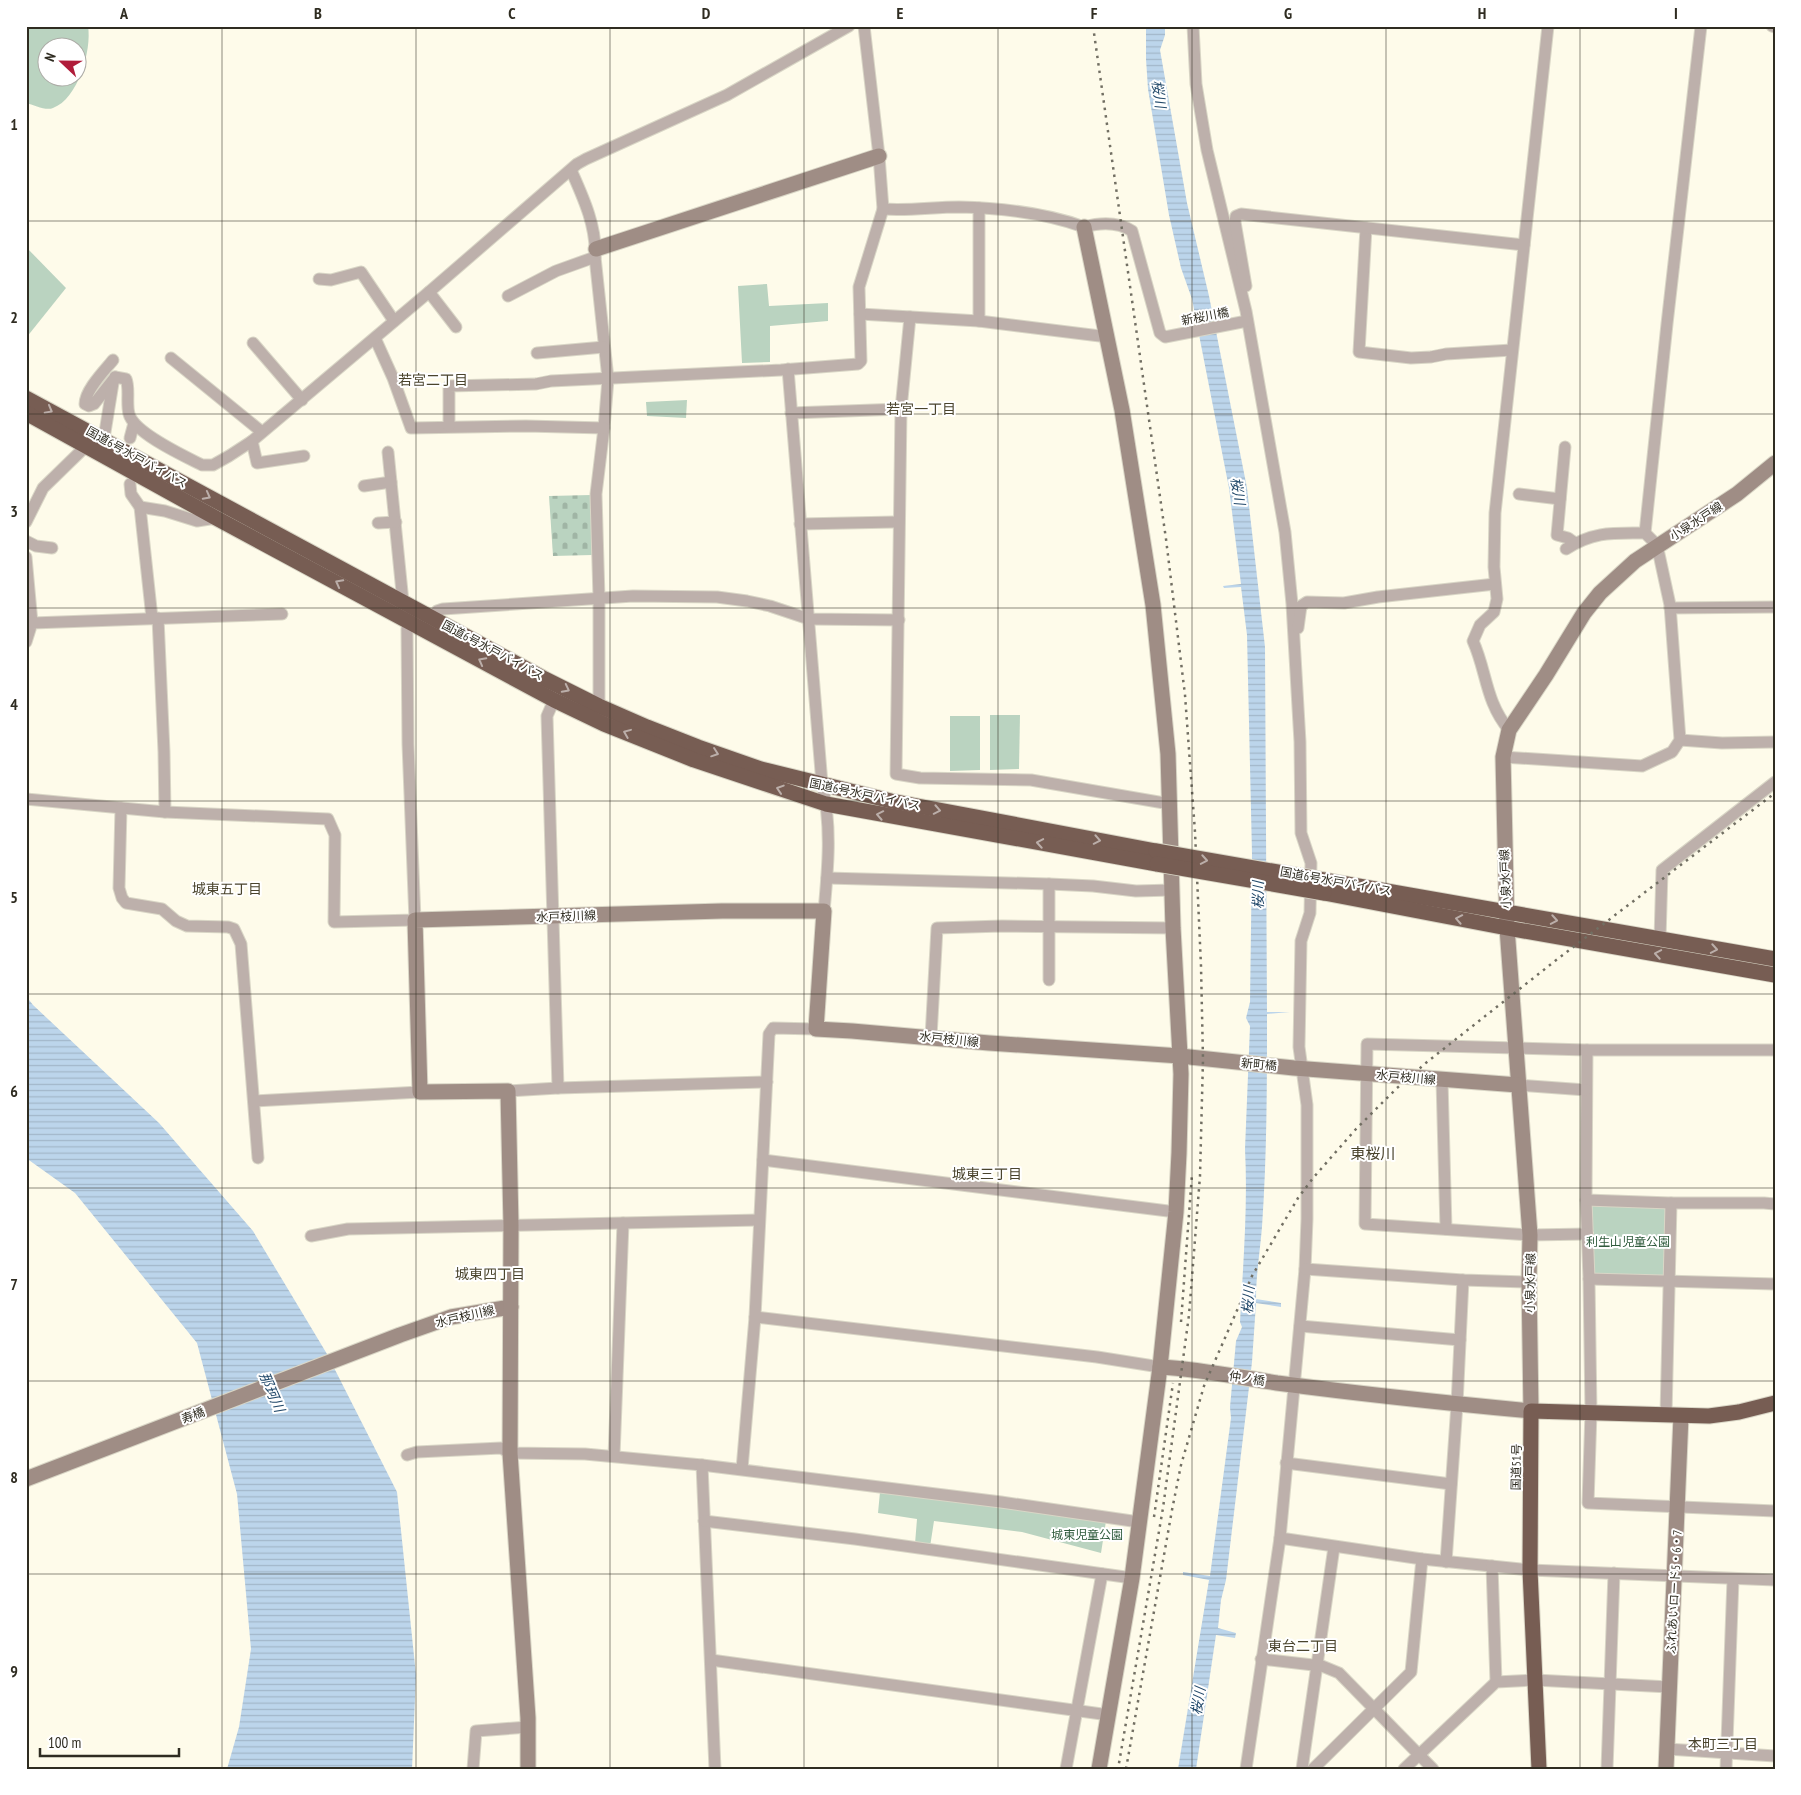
<svg xmlns="http://www.w3.org/2000/svg" width="1801" height="1795" font-family="'PT Sans Narrow','Noto Sans JP',sans-serif">
	<style>
		.green { fill: #bad3c0; fill-rule: evenodd }
		.cemetery { fill: url(#cemetery-stones) }
		.water { fill: url(#water-rules) }
		.lines { fill: none; stroke-linecap: round; stroke-linejoin: round }
		.street-casing { stroke: #d9d6c6; stroke-width: 13 }
		.secondary-casing { stroke: #d9d6c6; stroke-width: 17 }
		.highway-casing { stroke: #d9d6c6; stroke-width: 17 }
		.street { stroke: #bdb0ab; stroke-width: 11 }
		.secondary { stroke: #9f8d85; stroke-width: 15 }
		.highway { stroke: #775d53; stroke-width: 15 }
		.rail { stroke: #726f63; stroke-width: 2.5; stroke-dasharray: 2.5 5; stroke-linecap: butt }
		.highway-bridge-casing { stroke: #d9d6c6; stroke-width: 17; stroke-linecap: butt }
		.highway-bridge { stroke: #775d53; stroke-width: 15 }
		.oneway { stroke: #bbaea9 }
		.grid { fill: none; stroke: #2f2c21; stroke-width: 1; stroke-opacity: 0.55 }
		.labels { text-anchor: middle; dominant-baseline: central; stroke-width: 4; stroke-linejoin: round; paint-order: stroke }
		.street-label { font-size: 12px; fill: #2f2c21; stroke: #fff }
		.park-label { font-size: 12px; fill: #2e5a3b; stroke: #fff }
		.water-label { font-size: 14px; font-style: italic; fill: #22496a; stroke: #fff }
		.neighbourhood-label { font-size: 14px; fill: #4a442d; stroke: #fff }
		.quarter-label { font-size: 15px; fill: #4a442d; stroke: #fff }
		.neatline { fill: none; stroke: #2f2c21; stroke-width: 2 }
		.grid-label { font-size: 16px; text-anchor: middle; font-weight: bold; fill: #2f2c21 }
	</style>
	<defs>
		<pattern id="cemetery-stones" width="16" height="16" patternUnits="userSpaceOnUse" patternTransform="scale(1.25)"><rect width="16" height="16" fill="#bad3c0"/><path d="M2 7V4a2 2 0 0 1 4 0v3zM10 15v-3a2 2 0 0 1 4 0v3z" fill="#a0b5a5"/></pattern>
		<pattern id="water-rules" width="6" height="5" patternUnits="userSpaceOnUse" patternTransform="scale(1.25)"><rect width="6" height="5" fill="#bcd5eb"/><path d="M0 2.5h6" fill="none" stroke="#a2b7c9"/></pattern>
	</defs>
	<rect width="100%" height="100%" fill="#fefbea"/>
	<g class="green">
		<path d="M26 26H88C92 50 78 99 53 108 46 111 34 105 26 103ZM48 48H78V78H48Z"/>
		<polygon points="26,247 66,288 26,338"/>
		<polygon points="767,284 769,306 828,303 828,321 770,326 770,362 742,363 738,286"/>
		<polygon points="687,400 686,418 647,416 646,402"/>
		<polygon points="990,715 1020,715 1019,769 990,770"/>
		<polygon points="950,716 980,716 980,770 950,771"/>
		<polygon points="1592,1206 1665,1207 1666,1209 1665,1273 1662,1277 1597,1275 1594,1273 1594,1232 1590,1230 1590,1208"/>
		<polygon points="880,1492 1106,1521 1101,1553 1022,1532 934,1521 930,1547 915,1544 917,1519 878,1513"/>
	</g>
	<polygon class="cemetery" points="591,495 592,555 553,556 549,496"/>
	<g class="water">
		<path d="M1146 26H1165V35L1160 50 1187 203 1209 296 1247 488 1265 647 1267 1012H1290L1267 1014C1267 1085 1267 1156 1262 1227 1260 1251 1256 1275 1256 1299L1281 1303V1307L1256 1303 1252 1362 1226 1580 1221 1600 1218 1628 1236 1633 1235 1638 1216 1635 1196 1769H1178L1209 1580 1183 1575V1572L1210 1576 1231 1418 1230 1407 1236 1341 1242 1327 1240 1322C1243 1265 1248 1207 1245 1149L1250 1026 1246 1018 1250 1002 1252 854 1247 635 1241 587 1224 588 1223 586 1241 584 1229 488 1192 299 1181 268 1169 215 1148 89 1146 59Z"/>
		<polygon points="26,996 33,1005 159,1123 253,1231 327,1354 397,1492 416,1675 412,1769 227,1769 239,1727 251,1649 237,1494 197,1343 75,1193 26,1158"/>
	</g>
	<g class="lines">
		<g class="street-casing">
			<g id="street">
				<polyline points="1193,26 1196,84 1207,150 1246,311 1285,532 1292,604 1300,742 1301,833 1311,863 1310,913 1301,941 1299,1047 1307,1105 1307,1219 1305,1269 1280,1538 1246,1769"/>
				<polyline points="1772,26 1775,27"/>
				<path d="M571 170C583 197 597 227 595 257L608 379 604 428 596 494 599 598V706"/>
				<path d="M883 209C909 211 934 207 959 207 1000 208 1046 213 1084 227 1099 223 1118 222 1132 231L1160 333 1165 337 1247 321"/>
				<polyline points="1366,228 1359,352 1411,358 1431,357 1446,354 1512,350"/>
				<polyline points="319,279 331,280 361,272 394,321"/>
				<polyline points="1246,286 1235,222 1236,216 1241,214 1524,245"/>
				<polyline points="429,292 456,327"/>
				<polyline points="508,296 556,271 595,257"/>
				<polyline points="860,314 979,321 1108,337"/>
				<polyline points="910,317 901,409 896,774 920,778 1031,780 1170,804"/>
				<polyline points="979,321 979,208"/>
				<polyline points="375,338 393,378 411,428 526,426 604,428"/>
				<polyline points="253,343 302,400"/>
				<polyline points="537,353 604,347"/>
				<polyline points="171,358 262,432"/>
				<path d="M788 369 822 784C832 826 828 868 824 911"/>
				<path d="M115 377 126 379C130 388 126 403 129 414 134 433 184 456 202 465H213L229 456 252 441 429 292 577 164 586 159 727 95 849 26"/>
				<path d="M113 380 94 404 89 406 85 404C85 390 105 370 113 360"/>
				<polyline points="791,413 901,409"/>
				<polyline points="449,426 449,386 536,384 551,381 781,370 858,364 861,361 859,287 883,209 879,156 864,26"/>
				<polyline points="130,438 134,423"/>
				<polyline points="252,441 257,463 304,456"/>
				<polyline points="1565,447 1557,535 1568,538 1575,543"/>
				<polyline points="388,452 403,602"/>
				<polyline points="130,484 131,494 140,507 152,618"/>
				<polyline points="364,486 391,482"/>
				<polyline points="1519,494 1560,499"/>
				<polyline points="140,507 165,511 197,521 216,518"/>
				<polyline points="26,522 43,488 82,450 98,445 105,432 113,383 115,377"/>
				<polyline points="378,523 396,522"/>
				<polyline points="800,524 895,522"/>
				<polyline points="1645,533 1667,324 1701,26"/>
				<polyline points="26,541 36,546 52,548"/>
				<polyline points="26,557 32,623"/>
				<polyline points="1670,608 1775,607"/>
				<polyline points="158,618 164,752 165,812"/>
				<polyline points="431,618 437,611 443,609 633,596 717,597 747,601 770,606 809,619 899,620"/>
				<polyline points="1298,628 1301,606 1307,602 1344,603 1378,597 1495,584"/>
				<polyline points="26,642 32,623 282,614"/>
				<polyline points="554,700 547,716 558,1088"/>
				<path d="M1509 730C1485 701 1487 672 1473 641L1480 625 1494 612 1497 599 1494 567 1495 513 1548 26"/>
				<polyline points="1680,740 1722,743 1775,742"/>
				<path d="M1503 757 1642 766 1672 752 1680 740 1670 605 1657 545 1645 533C1613 533 1594 531 1566 549"/>
				<polyline points="26,799 165,812 328,819 335,835 334,922 415,920 408,744 407,629 410,615"/>
				<polyline points="121,808 119,888 122,898 126,903 162,909 176,921 187,926 228,927 234,929 241,944 258,1158"/>
				<polyline points="827,878 1049,884 1093,886 1136,891 1172,890"/>
				<polyline points="1660,939 1662,870 1775,782"/>
				<polyline points="1049,980 1049,884"/>
				<polyline points="931,1037 937,928 1002,926 1173,928"/>
				<polyline points="1587,1050 1586,1200 1589,1279 1591,1412 1588,1503 1775,1511"/>
				<polyline points="1442,1080 1446,1229"/>
				<polyline points="1518,1085 1586,1090"/>
				<polyline points="508,1091 558,1088 767,1082"/>
				<polyline points="254,1101 420,1092"/>
				<polyline points="763,1160 1176,1212"/>
				<polyline points="1586,1200 1671,1203 1764,1203 1775,1204"/>
				<polyline points="1587,1234 1530,1235 1365,1224 1367,1044 1587,1050 1775,1050"/>
				<polyline points="311,1236 348,1229 759,1220"/>
				<polyline points="1305,1269 1463,1280 1529,1282"/>
				<polyline points="1589,1279 1775,1284"/>
				<polyline points="755,1317 1097,1357 1160,1367"/>
				<polyline points="1300,1326 1460,1340"/>
				<polyline points="1666,1415 1671,1203"/>
				<polyline points="407,1455 417,1452 501,1448 510,1453 585,1454 702,1465 1001,1502 1139,1522"/>
				<polyline points="614,1456 623,1223"/>
				<polyline points="1286,1463 1451,1484"/>
				<polyline points="702,1465 715,1769"/>
				<polyline points="742,1469 755,1317 769,1034 773,1028 816,1029"/>
				<polyline points="704,1521 855,1539 1132,1578"/>
				<polyline points="1280,1538 1422,1559 1530,1570 1775,1580"/>
				<polyline points="1446,1562 1457,1404 1463,1280"/>
				<polyline points="1492,1566 1496,1682"/>
				<polyline points="1261,1659 1322,1666 1339,1673 1433,1769"/>
				<polyline points="711,1660 1109,1715"/>
				<polyline points="1667,1749 1775,1756"/>
				<polyline points="473,1769 476,1731 528,1727"/>
				<polyline points="1066,1769 1102,1574"/>
				<polyline points="1302,1769 1334,1547"/>
				<polyline points="1313,1769 1411,1672 1422,1559"/>
				<polyline points="1404,1769 1496,1682 1535,1680 1669,1687"/>
				<polyline points="1607,1769 1614,1573"/>
				<polyline points="1726,1769 1733,1579"/>
			</g>
		</g>
		<g class="secondary-casing">
			<g id="secondary">
				<polyline points="1084,227 1122,410 1153,605 1168,754 1173,928 1181,1074 1179,1153 1176,1212 1160,1367 1132,1578 1099,1769"/>
				<polyline points="596,249 879,156"/>
				<path d="M1160 1367C1199 1369 1238 1377 1277 1383 1361 1394 1446 1403 1531 1411L1529 1282 1530 1235 1507 928 1503 757 1509 730 1546 675 1584 613 1600 593 1635 561 1737 494 1775 463"/>
				<polyline points="26,1479 400,1335 451,1317 511,1307"/>
				<polyline points="528,1769 528,1718 510,1453 511,1225 508,1091 420,1092 415,920 722,911 824,911 816,1029 852,1031 989,1043 1180,1056 1294,1068 1518,1085"/>
				<polyline points="1666,1769 1681,1416"/>
			</g>
		</g>
		<g class="highway-casing">
			<g id="highway">
				<polyline points="26,398 545,679 599,706 647,727 698,747 761,769 891,801 1156,851"/>
				<polyline points="26,413 216,518 554,700 604,724 694,760 826,804 1157,864"/>
				<polyline points="1324,880 1775,959"/>
				<polyline points="1324,893 1507,928 1775,975"/>
				<polyline points="1539,1769 1530,1570 1531,1411 1709,1416 1739,1412 1775,1403"/>
			</g>
		</g>
		<use href="#street" class="street"/>
		<use href="#secondary" class="secondary"/>
		<use href="#highway" class="highway"/>
		<g class="rail">
			<polyline points="1093,26 1166,539 1185,695 1195,832 1201,966 1203,1059 1200,1176 1189,1315 1163,1508 1118,1769"/>
			<polyline points="1181,1322 1192,1174"/>
			<polyline points="1154,1517 1173,1383"/>
			<polyline points="1126,1769 1172,1510 1181,1465 1204,1386 1252,1276 1298,1198 1313,1178 1356,1129 1397,1088 1427,1062 1555,961 1775,793"/>
		</g>
		<g class="highway-bridge-casing">
			<g id="highway-bridge">
				<polyline points="1156,851 1324,880"/>
				<polyline points="1157,864 1324,893"/>
			</g>
		</g>
		<use href="#highway-bridge" class="highway-bridge"/>
	</g>
	<defs><path id="oneway-chevron" d="M-2-3.5L2.5 0L-2 3.5" fill="none" stroke-width="1.6" stroke-linecap="round" stroke-linejoin="round" transform="scale(1.25)"/></defs>
	<g class="oneway">
		<use href="#oneway-chevron" transform="translate(49 410) rotate(29)"/>
		<use href="#oneway-chevron" transform="translate(207 496) rotate(28)"/>
		<use href="#oneway-chevron" transform="translate(339 583) rotate(-152)"/>
		<use href="#oneway-chevron" transform="translate(482 661) rotate(-152)"/>
		<use href="#oneway-chevron" transform="translate(566 689) rotate(27)"/>
		<use href="#oneway-chevron" transform="translate(627 733) rotate(-158)"/>
		<use href="#oneway-chevron" transform="translate(715 753) rotate(19)"/>
		<use href="#oneway-chevron" transform="translate(780 789) rotate(-162)"/>
		<use href="#oneway-chevron" transform="translate(937 810) rotate(11)"/>
		<use href="#oneway-chevron" transform="translate(880 815) rotate(-169)"/>
		<use href="#oneway-chevron" transform="translate(1097 840) rotate(11)"/>
		<use href="#oneway-chevron" transform="translate(1040 843) rotate(-170)"/>
		<use href="#oneway-chevron" transform="translate(1204 860) rotate(10)"/>
		<use href="#oneway-chevron" transform="translate(1459 919) rotate(-169)"/>
		<use href="#oneway-chevron" transform="translate(1554 920) rotate(10)"/>
		<use href="#oneway-chevron" transform="translate(1714 949) rotate(10)"/>
		<use href="#oneway-chevron" transform="translate(1658 954) rotate(-170)"/>
	</g>
	<path class="grid" d="M222 26V1769M416 26V1769M610 26V1769M804 26V1769M998 26V1769M1192 26V1769M1386 26V1769M1580 26V1769M26 221H1775M26 414H1775M26 608H1775M26 801H1775M26 994H1775M26 1188H1775M26 1381H1775M26 1574H1775"/>
	<g class="labels">
		<g class="street-label">
			<text transform="translate(1205 316) rotate(-11)">新桜川橋</text>
			<text transform="translate(137 457) rotate(29)">国道6号水戸バイパス</text>
			<text transform="translate(1696 521) rotate(-33)">小泉水戸線</text>
			<text transform="translate(493 650) rotate(28)">国道6号水戸バイパス</text>
			<text transform="translate(865 794) rotate(12)">国道6号水戸バイパス</text>
			<text transform="translate(1505 879) rotate(-92)">小泉水戸線</text>
			<text transform="translate(1336 881) rotate(10)">国道6号水戸バイパス</text>
			<text transform="translate(566 916) rotate(-2)">水戸枝川線</text>
			<text transform="translate(949 1039) rotate(6)">水戸枝川線</text>
			<text transform="translate(1259 1064) rotate(5)">新町橋</text>
			<text transform="translate(1406 1077) rotate(5)">水戸枝川線</text>
			<text transform="translate(1530 1283) rotate(-89)">小泉水戸線</text>
			<text transform="translate(465 1316) rotate(-13)">水戸枝川線</text>
			<text transform="translate(1247 1378) rotate(9)">仲ノ橋</text>
			<text transform="translate(193 1415) rotate(-21)">寿橋</text>
			<text transform="translate(1516 1467) rotate(-89)">国道51号</text>
			<text transform="translate(1674 1592) rotate(-87)">ふれあいロード5・6・7</text>
		</g>
		<g class="park-label">
			<text x="1628" y="1241">利生山児童公園</text>
			<text x="1087" y="1534">城東児童公園</text>
		</g>
		<g class="water-label">
			<text transform="translate(1159 94) rotate(82)">桜川</text>
			<text transform="translate(1238 491) rotate(81)">桜川</text>
			<text transform="translate(1258 895) rotate(-90)">桜川</text>
			<text transform="translate(1248 1300) rotate(-86)">桜川</text>
			<text transform="translate(272 1392) rotate(66)">那珂川</text>
			<text transform="translate(1198 1701) rotate(-81)">桜川</text>
		</g>
		<g class="neighbourhood-label">
			<text x="433" y="380">若宮二丁目</text>
			<text x="921" y="409">若宮一丁目</text>
			<text x="227" y="889">城東五丁目</text>
			<text x="987" y="1174">城東三丁目</text>
			<text x="490" y="1274">城東四丁目</text>
			<text x="1303" y="1646">東台二丁目</text>
			<text x="1723" y="1744">本町三丁目</text>
		</g>
		<g class="quarter-label">
			<text x="1373" y="1153">東桜川</text>
		</g>
	</g>
	<rect width="1801" height="1795" fill="none" stroke="#ffffff" stroke-width="55"/>
	<g transform="translate(62 62) rotate(292)"><circle r="24" fill="#ffffff" stroke="#acaba6"/>
	<path d="M0-4L9 19L0 12L-9 19Z" fill="#b01c3a"/>
	<text y="-8" font-size="14" font-weight="bold" text-anchor="middle" fill="#2f2c21">N</text>
	</g>
	<path d="M40 1748v8h139v-8" fill="none" stroke="#2f2c21" stroke-width="2.5"/>
	<text x="48" y="1748" font-size="15" fill="#2f2c21" stroke="#ffffff" stroke-width="4" paint-order="stroke">100 m</text>
	<rect x="28" y="28" width="1746" height="1740" class="neatline"/>
	<g class="grid-label">
		<text x="124" y="19">A</text>
		<text x="318" y="19">B</text>
		<text x="512" y="19">C</text>
		<text x="706" y="19">D</text>
		<text x="900" y="19">E</text>
		<text x="1094" y="19">F</text>
		<text x="1288" y="19">G</text>
		<text x="1482" y="19">H</text>
		<text x="1676" y="19">I</text>
		<text x="14" y="130">1</text>
		<text x="14" y="323">2</text>
		<text x="14" y="517">3</text>
		<text x="14" y="710">4</text>
		<text x="14" y="903">5</text>
		<text x="14" y="1097">6</text>
		<text x="14" y="1290">7</text>
		<text x="14" y="1483">8</text>
		<text x="14" y="1677">9</text>
	</g>
</svg>
